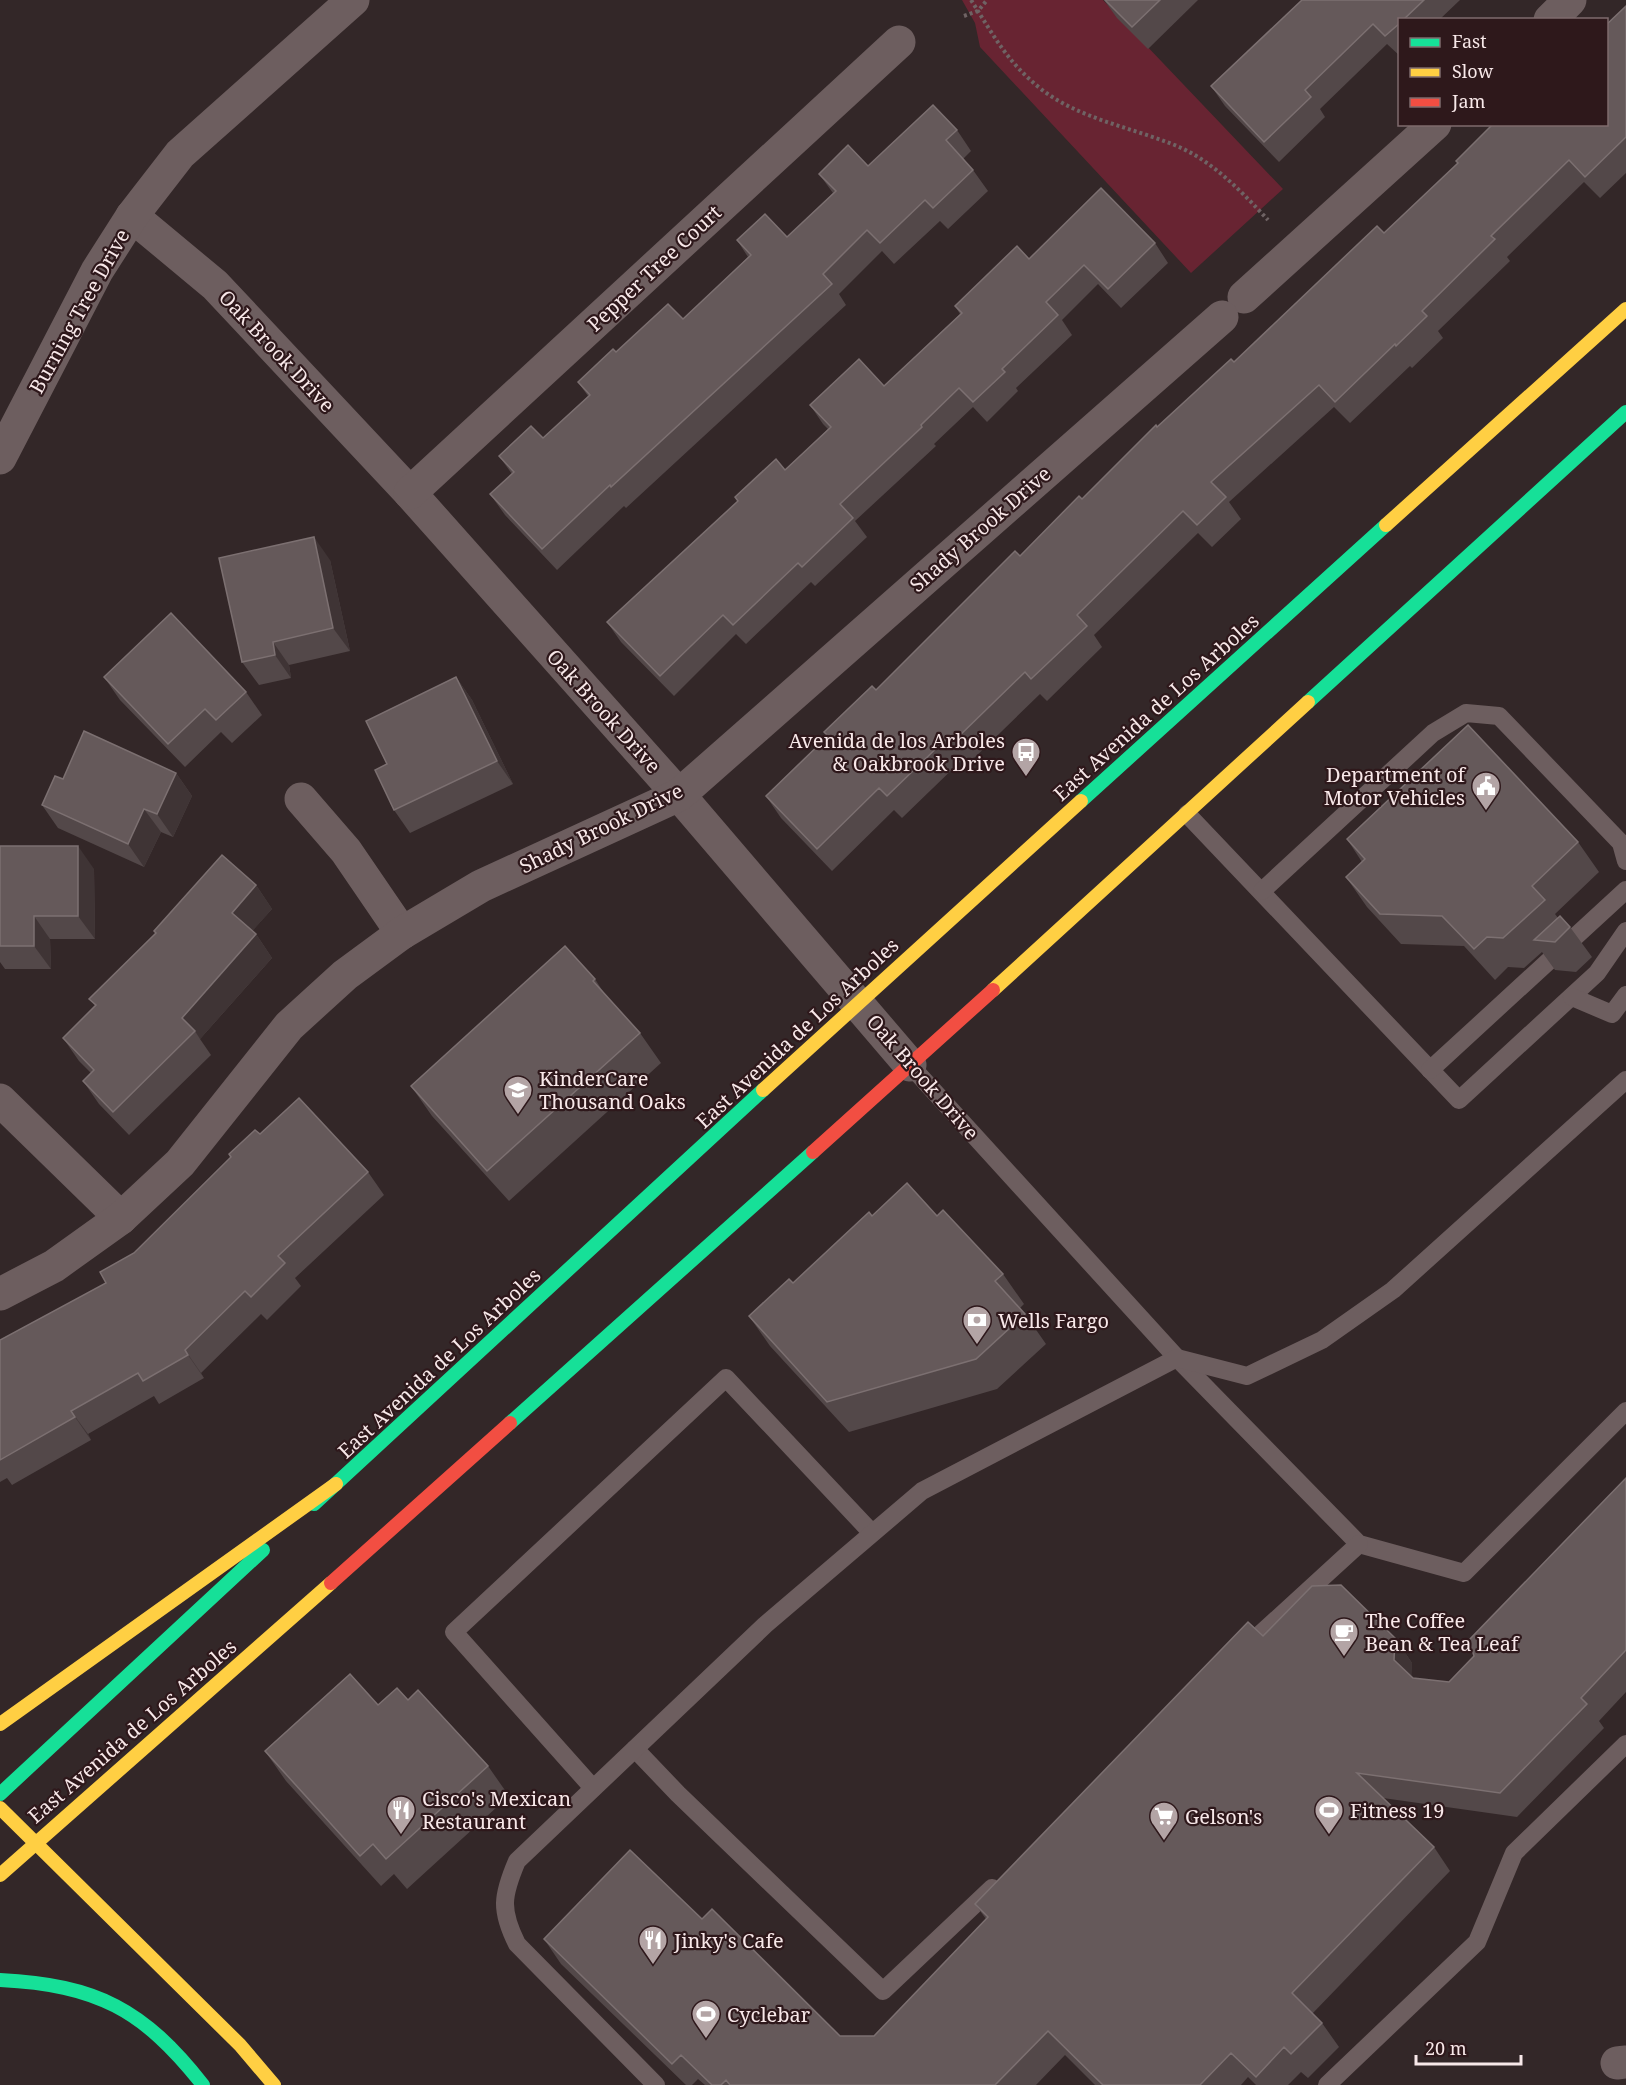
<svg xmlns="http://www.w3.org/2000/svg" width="1626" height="2085" font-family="'Noto Serif',serif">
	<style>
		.green { fill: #682432 }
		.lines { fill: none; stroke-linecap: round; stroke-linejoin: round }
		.path { stroke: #6f6364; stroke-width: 4; stroke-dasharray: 3 3; stroke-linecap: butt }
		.lane { stroke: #6d5e5f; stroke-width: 18 }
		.street { stroke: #6d5e5f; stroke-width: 33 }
		.fast { stroke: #16e098; stroke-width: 14 }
		.slow { stroke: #ffcf43; stroke-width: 14 }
		.jam { stroke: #f24e42; stroke-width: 14 }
		.wall { fill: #534849 }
		.shaded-wall { fill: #3f3435 }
		.building { fill: #65595a; stroke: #7c7071; stroke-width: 1.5 }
		.labels { text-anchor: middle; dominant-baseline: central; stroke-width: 4.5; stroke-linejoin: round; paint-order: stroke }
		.street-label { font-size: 20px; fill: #f8e8e9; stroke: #2e181b }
		.poi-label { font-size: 20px; fill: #f8e8e9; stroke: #2e181b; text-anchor: start }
	</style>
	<rect width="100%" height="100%" fill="#332728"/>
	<polygon class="green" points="962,0 1103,0 1283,189 1191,273 980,47 975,23"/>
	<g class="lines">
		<g class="path">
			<path d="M971 0C994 36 1007 62 1041 89 1078 118 1129 127 1172 144 1211 159 1240 190 1268 220"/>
			<polyline points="964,16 978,11 987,0"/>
		</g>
		<g class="lane">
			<polyline points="1187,814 1459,1100 1597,973 1626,931"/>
			<polyline points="1262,891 1433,733 1466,713 1499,716 1621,843 1626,861"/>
			<polyline points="1572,997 1612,1014 1626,995"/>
			<polyline points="910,1065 1177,1358 1359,1544 1464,1573 1626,1411"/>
			<polyline points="1430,1070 1626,890"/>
			<polyline points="1243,1650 1359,1544"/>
			<polyline points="635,1749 678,1794 883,1991 992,1888"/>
			<polyline points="593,1788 454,1632 726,1378 871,1532"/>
			<path d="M656 2085 517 1944C500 1910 502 1896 517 1861L765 1625 922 1491 1177 1358 1247 1376 1322 1340 1393 1290 1626 1080"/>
			<polyline points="1327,2085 1477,1942 1514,1853 1626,1744"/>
		</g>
		<g class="street">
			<polyline points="1550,20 1570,0"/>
			<polyline points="132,216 215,285 410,493 679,795 910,1065"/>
			<polyline points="1244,297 1435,124"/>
			<polyline points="0,458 97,271 132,216 180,154 353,0"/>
			<polyline points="410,493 899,42"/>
			<polyline points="301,799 346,851 402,933"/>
			<polyline points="0,1100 121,1218"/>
			<polyline points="0,1294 54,1266 121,1218 180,1163 289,1026 345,975 402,933 481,886 679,795 1222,317"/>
			<polyline points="1617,2063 1626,2062"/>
		</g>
		<g class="fast">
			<polyline points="1308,702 1626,412"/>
			<polyline points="1081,801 1386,525"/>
			<polyline points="510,1423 813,1152"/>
			<polyline points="314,1504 763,1090"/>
			<polyline points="0,1794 263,1550"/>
			<path d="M0 1980C97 1985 143 2009 203 2085"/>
		</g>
		<g class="slow">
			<polyline points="1386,525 1626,309"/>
			<polyline points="993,990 1308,702"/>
			<polyline points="763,1090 1081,801"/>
			<polyline points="0,1724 336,1484"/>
			<polyline points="0,1808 240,2045 274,2085"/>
			<polyline points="0,1875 331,1583"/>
		</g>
		<g class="jam">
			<polyline points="813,1152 993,990"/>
			<polyline points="331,1583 510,1423"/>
		</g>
	</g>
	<g class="wall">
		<polygon points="1104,0 1198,0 1148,49 1117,18"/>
		<polygon points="1302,0 1460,0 1439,20 1400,20 1400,56 1387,44 1320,109 1325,117 1279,162 1225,106 1211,86"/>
		<polygon points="1626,6 1626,173 1600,198 1584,182 1507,257 1510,261 1438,331 1443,338 1412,368 1410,366 1350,423 1334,407 1229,502 1241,519 1212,547 1198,533 1094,635 1102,647 1047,701 1040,694 968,764 963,759 902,818 894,810 832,871 781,818 766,796 827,736 824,732 876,690 1020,556 1082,499 1157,427 1384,233 1606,124"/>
		<polygon points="957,130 971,151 963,159 973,170 988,191 948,229 940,221 894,264 882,251 839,294 846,305 626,508 624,506 557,570 505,515 490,494 512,474 499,456 543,438 588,396 578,382 616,352 683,319 748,257 737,240 787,237 833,193 819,174 868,166"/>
		<polygon points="1155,243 1168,263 1121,308 1098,284 1062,320 1072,335 1016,388 1018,391 987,422 973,407 934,444 936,446 855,521 867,537 815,586 811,582 746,644 736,634 674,696 621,642 607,622 738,501 735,497 785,470 828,429 823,424 810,405 884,386 960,314 955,306 1029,259"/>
		<polygon points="330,560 350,651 289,665 291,678 259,685 242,662"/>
		<polygon points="104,677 246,692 262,715 232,743 221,732 185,767 120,700"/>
		<polygon points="456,677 472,700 513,784 410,833 394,810 387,764"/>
		<polygon points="176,773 192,796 173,837 161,832 144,867 58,828 42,805 63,779"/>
		<polygon points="1347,839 1578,842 1599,872 1555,914 1558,918 1570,927 1592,957 1576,972 1555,970 1542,952 1524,968 1508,967 1495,980 1464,946 1401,944 1367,907 1346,877 1362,862"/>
		<polygon points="0,846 94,869 95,939 50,939 51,969 5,969 0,962"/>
		<polygon points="256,885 272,909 252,931 256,934 272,958 200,1039 211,1055 129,1135 99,1104 83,1081 91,1073 79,1061 63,1038 95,1006 89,999 156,934 154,931"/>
		<polygon points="595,979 607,998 640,1033 661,1063 509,1201 432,1116 411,1086"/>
		<polygon points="260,1134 368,1172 384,1195 295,1278 301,1286 267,1320 261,1314 201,1373 204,1378 159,1404 154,1396 88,1434 91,1440 12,1485 7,1478 0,1482 0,1340 106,1283 134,1253"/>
		<polygon points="872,1216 937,1216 1003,1274 1024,1304 1020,1308 1025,1314 1046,1344 997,1389 849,1432 770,1346 749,1316 793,1283"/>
		<polygon points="1626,1478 1626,1692 1599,1721 1604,1728 1517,1817 1383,1798 1434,1847 1450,1871 1312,2014 1322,2023 1339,2047 1308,2078 1301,2072 1288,2085 1256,2085 1248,2077 1241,2085 1095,2085 1065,2055 1036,2085 705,2085 698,2079 692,2085 686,2085 561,1964 544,1939 702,1919 840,2036 874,2036 986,1919 975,1904 1263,1636 1395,1638 1412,1663 1411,1677 1413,1678 1449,1682 1474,1656"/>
		<polygon points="408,1700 488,1766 509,1796 407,1889 394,1874 381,1886 286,1781 265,1751 378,1705"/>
	</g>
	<g class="shaded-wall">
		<polygon points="314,537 330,560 350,651 333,628"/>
		<polygon points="273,642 289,665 291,678 275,655"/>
		<polygon points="456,677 472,700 513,784 497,761"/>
		<polygon points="176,773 192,796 173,837 157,814"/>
		<polygon points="144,809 161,832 144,867 128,844"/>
		<polygon points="78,846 94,869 95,939 78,916"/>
		<polygon points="256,885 272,909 248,936 232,913"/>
		<polygon points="34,916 50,939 51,969 34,946"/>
		<polygon points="256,934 272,958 200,1039 195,1031 182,1018"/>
		<polygon points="185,1350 201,1373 204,1378 188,1355"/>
		<polygon points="71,1411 88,1434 91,1440 75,1417"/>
		<polygon points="1395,1638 1412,1663 1411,1684 1394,1660"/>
	</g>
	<g class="building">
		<polygon points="1105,0 1160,0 1132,27"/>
		<polygon points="1302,0 1424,0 1403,20 1400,20 1400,23 1385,36 1373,24 1305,90 1311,97 1264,142 1211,86"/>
		<polygon points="1626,6 1626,137 1585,177 1569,160 1491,236 1495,239 1422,311 1427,316 1396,346 1395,344 1335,402 1319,385 1211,482 1226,497 1197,525 1183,511 1077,615 1087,626 1031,679 1025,672 953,742 948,737 887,796 879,788 817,849 766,796 828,736 824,732 872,686 876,690 1015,551 1020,556 1079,496 1082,499 1156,425 1157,427 1231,359 1234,362 1377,226 1384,233 1458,163 1456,161 1493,124 1606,124 1606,25"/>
		<polygon points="933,105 957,130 946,140 973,170 933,208 925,200 880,243 867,230 823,274 832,284 611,487 610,485 542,549 490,494 514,472 499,456 531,426 543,438 590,395 578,382 613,349 616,352 668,304 683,319 751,255 737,240 765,214 787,237 836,191 819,174 848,145 868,166"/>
		<polygon points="1101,188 1155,243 1108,289 1084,265 1046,302 1058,315 1002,369 1005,372 973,402 959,388 921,425 922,427 840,504 853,518 802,567 798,563 733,625 723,615 660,676 607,622 738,501 735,497 776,459 785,470 831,427 810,405 859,359 884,386 962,313 955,306 1017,246 1029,259"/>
		<polygon points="314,537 333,628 273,642 275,655 242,662 219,558"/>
		<polygon points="171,613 246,692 216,720 205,709 168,744 104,677"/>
		<polygon points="456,677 497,761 394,810 375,770 387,764 366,721"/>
		<polygon points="1468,725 1578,842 1532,886 1545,900 1503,938 1487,937 1474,949 1442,916 1380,914 1346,877 1365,859 1347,839"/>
		<polygon points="84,731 176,773 157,814 144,809 128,844 42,805 55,776 63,779"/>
		<polygon points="0,846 78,846 78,916 34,916 34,946 0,946"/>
		<polygon points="222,855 256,885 232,913 256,934 182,1018 195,1031 113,1112 83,1081 94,1070 63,1038 96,1005 89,999 156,933 154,931"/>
		<polygon points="1560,916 1570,927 1555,942 1534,940"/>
		<polygon points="565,946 595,979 593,981 640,1033 487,1171 411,1086"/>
		<polygon points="299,1098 368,1172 278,1256 285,1263 251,1297 245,1291 185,1350 188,1355 143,1381 138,1373 71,1411 75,1417 0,1460 0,1340 106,1283 100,1272 134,1253 231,1157 229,1154 255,1130 260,1134"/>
		<polygon points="907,1183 937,1216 943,1210 1003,1274 995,1281 1025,1314 976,1359 827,1402 749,1316 789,1279 793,1283 869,1212 872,1216"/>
		<polygon points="1626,1478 1626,1650 1581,1698 1587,1704 1500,1793 1357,1773 1434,1847 1292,1993 1322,2023 1291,2054 1284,2047 1256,2077 1231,2053 1200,2085 1103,2085 1048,2031 995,2085 730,2085 726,2080 721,2085 712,2085 681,2055 672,2064 544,1939 630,1850 702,1919 712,1909 840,2036 874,2036 988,1917 975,1904 1248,1622 1263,1636 1312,1586 1341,1585 1395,1638 1394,1660 1413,1678 1449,1682 1474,1656 1469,1640"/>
		<polygon points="350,1674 378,1705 397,1688 408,1700 418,1690 488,1766 386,1859 373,1844 360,1856 265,1751"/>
	</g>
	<defs>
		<g id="bus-pin" transform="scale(1.5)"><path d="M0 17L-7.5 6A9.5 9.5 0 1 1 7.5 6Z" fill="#b3a4a5" stroke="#2e181b"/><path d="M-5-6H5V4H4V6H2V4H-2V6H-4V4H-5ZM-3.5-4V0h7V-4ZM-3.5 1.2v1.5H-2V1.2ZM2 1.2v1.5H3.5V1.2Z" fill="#fff"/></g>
		<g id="civic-pin" transform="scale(1.5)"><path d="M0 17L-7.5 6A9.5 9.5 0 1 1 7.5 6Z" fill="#b3a4a5" stroke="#2e181b"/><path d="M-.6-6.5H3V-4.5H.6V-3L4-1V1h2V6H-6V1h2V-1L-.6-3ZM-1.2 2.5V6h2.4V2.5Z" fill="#fff"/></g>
		<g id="school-pin" transform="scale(1.5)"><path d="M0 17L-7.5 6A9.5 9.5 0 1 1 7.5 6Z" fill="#b3a4a5" stroke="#2e181b"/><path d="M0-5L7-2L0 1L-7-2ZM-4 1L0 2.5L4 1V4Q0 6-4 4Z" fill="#fff"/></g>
		<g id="bank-pin" transform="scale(1.5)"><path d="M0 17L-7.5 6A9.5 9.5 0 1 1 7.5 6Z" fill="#b3a4a5" stroke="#2e181b"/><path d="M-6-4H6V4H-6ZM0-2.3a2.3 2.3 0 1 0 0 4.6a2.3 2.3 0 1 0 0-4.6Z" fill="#fff"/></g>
		<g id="cafe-pin" transform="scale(1.5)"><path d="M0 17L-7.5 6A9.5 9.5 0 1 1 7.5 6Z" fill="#b3a4a5" stroke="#2e181b"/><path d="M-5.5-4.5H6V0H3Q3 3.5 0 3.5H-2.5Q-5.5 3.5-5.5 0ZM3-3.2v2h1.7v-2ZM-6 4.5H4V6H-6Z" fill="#fff"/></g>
		<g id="restaurant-pin" transform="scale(1.5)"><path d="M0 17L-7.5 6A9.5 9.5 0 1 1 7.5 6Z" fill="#b3a4a5" stroke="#2e181b"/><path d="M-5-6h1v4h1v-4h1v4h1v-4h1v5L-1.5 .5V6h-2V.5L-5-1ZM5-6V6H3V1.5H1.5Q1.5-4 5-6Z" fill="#fff"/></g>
		<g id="stadium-pin" transform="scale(1.5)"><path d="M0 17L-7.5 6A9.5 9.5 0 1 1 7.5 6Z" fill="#b3a4a5" stroke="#2e181b"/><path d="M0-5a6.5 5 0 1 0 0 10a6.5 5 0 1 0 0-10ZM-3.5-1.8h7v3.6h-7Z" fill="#fff"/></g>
		<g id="supermarket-pin" transform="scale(1.5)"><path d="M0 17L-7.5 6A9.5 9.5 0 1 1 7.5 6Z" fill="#b3a4a5" stroke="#2e181b"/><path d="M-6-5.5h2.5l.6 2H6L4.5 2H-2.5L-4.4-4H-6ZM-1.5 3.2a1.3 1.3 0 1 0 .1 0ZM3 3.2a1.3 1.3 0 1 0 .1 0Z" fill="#fff"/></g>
	</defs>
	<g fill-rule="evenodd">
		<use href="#bus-pin" x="1026" y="752"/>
		<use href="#civic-pin" x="1486" y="786"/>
		<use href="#school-pin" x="518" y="1090"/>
		<use href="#bank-pin" x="977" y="1320"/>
		<use href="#cafe-pin" x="1344" y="1632"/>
		<use href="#restaurant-pin" x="401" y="1810"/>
		<use href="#stadium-pin" x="1329" y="1810"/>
		<use href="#supermarket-pin" x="1164" y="1816"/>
		<use href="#restaurant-pin" x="653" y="1940"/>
		<use href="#stadium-pin" x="706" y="2014"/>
	</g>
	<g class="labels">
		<g class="street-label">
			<text transform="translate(654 268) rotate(-43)">Pepper Tree Court</text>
			<text transform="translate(79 311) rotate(-61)">Burning Tree Drive</text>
			<text transform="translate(277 351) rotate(47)">Oak Brook Drive</text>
			<text transform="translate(980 529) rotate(-41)">Shady Brook Drive</text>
			<text transform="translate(1156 707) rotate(-42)">East Avenida de Los Arboles</text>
			<text transform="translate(604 711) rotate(48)">Oak Brook Drive</text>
			<text transform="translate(601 828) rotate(-26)">Shady Brook Drive</text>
			<text transform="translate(797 1033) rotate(-43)">East Avenida de Los Arboles</text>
			<text transform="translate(923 1077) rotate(49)">Oak Brook Drive</text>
			<text transform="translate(439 1363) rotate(-43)">East Avenida de Los Arboles</text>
			<text transform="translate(132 1731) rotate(-41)">East Avenida de Los Arboles</text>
		</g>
		<g class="poi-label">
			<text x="1005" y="740" text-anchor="end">Avenida de los Arboles<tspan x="1005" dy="23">&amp; Oakbrook Drive</tspan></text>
			<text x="1465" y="774" text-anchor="end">Department of<tspan x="1465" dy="23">Motor Vehicles</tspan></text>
			<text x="539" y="1078">KinderCare<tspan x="539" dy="23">Thousand Oaks</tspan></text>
			<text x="998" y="1320">Wells Fargo</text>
			<text x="1365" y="1620">The Coffee<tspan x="1365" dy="23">Bean &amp; Tea Leaf</tspan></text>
			<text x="422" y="1798">Cisco's Mexican<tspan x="422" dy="23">Restaurant</tspan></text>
			<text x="1350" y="1810">Fitness 19</text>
			<text x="1185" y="1816">Gelson's</text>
			<text x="674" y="1940">Jinky's Cafe</text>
			<text x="727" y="2014">Cyclebar</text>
		</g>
	</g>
	<rect x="1398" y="18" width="210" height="108" fill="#2e181b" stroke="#7f6b6d" stroke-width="1.5"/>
	<rect x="1410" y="38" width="30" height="9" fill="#16e098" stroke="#7f6b6d" stroke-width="1.5"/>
	<text x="1452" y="48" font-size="18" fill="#f8e8e9">Fast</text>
	<rect x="1410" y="68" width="30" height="9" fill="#ffcf43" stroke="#7f6b6d" stroke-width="1.5"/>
	<text x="1452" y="78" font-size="18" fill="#f8e8e9">Slow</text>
	<rect x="1410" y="98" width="30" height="9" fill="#f24e42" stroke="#7f6b6d" stroke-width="1.5"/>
	<text x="1452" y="108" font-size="18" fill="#f8e8e9">Jam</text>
	<path d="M1416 2055v9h105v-9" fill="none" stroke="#f8e8e9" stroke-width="3"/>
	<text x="1425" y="2055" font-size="18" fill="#f8e8e9" stroke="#2e181b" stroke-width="4.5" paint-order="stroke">20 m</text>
</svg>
